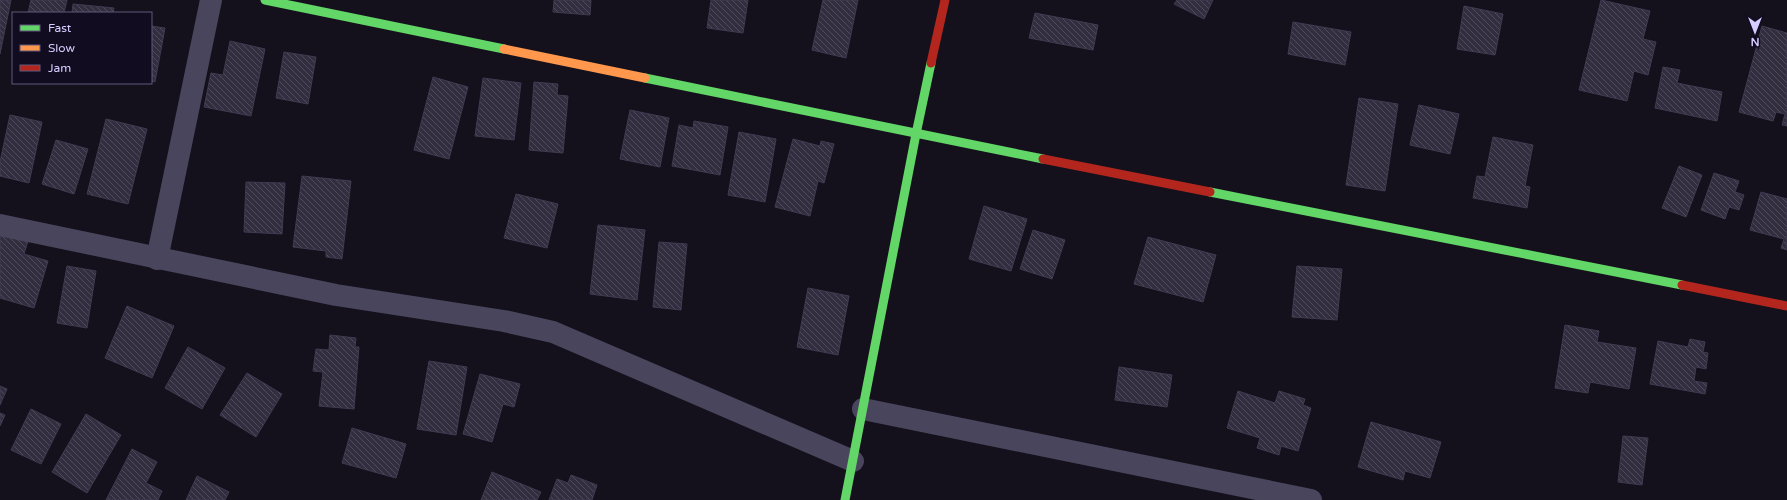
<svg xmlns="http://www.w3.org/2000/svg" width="1787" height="500" font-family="'Varela Round',sans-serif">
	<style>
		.building { fill: url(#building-back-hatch); stroke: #413a51 }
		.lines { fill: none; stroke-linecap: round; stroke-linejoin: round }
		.street { stroke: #49455d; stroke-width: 22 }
		.fast { stroke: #63d668; stroke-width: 9 }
		.slow { stroke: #ff974d; stroke-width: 9 }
		.jam { stroke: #b3261e; stroke-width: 9 }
	</style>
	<defs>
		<pattern id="building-back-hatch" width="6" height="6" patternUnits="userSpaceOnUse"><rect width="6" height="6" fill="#322e3f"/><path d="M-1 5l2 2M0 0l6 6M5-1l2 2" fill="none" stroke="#4f4b5c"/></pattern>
	</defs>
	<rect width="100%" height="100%" fill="#14111c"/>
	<g class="building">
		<polygon points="0,0 11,0 0,54"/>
		<polygon points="31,0 67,0 64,13 28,13"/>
		<polygon points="554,0 591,0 590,15 553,12"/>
		<polygon points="711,0 748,0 743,33 707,28"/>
		<polygon points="823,0 858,0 846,58 812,50"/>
		<polygon points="1177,0 1213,0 1204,19 1174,4"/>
		<polygon points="1601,0 1650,11 1643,39 1656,42 1648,75 1634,71 1627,101 1579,90"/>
		<polygon points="73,4 114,8 113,13 72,13"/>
		<polygon points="1464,6 1503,14 1495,55 1457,49"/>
		<polygon points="1035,13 1098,25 1093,50 1029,38"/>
		<polygon points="1293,22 1351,32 1345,65 1288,54"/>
		<polygon points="151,26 165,28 155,82 151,81"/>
		<polygon points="1762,26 1787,33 1787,126 1782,125 1785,114 1776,112 1773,121 1739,112"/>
		<polygon points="230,41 265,49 251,116 204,107 211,73 223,75"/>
		<polygon points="284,52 316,57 308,104 276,98"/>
		<polygon points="1663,67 1680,70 1677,83 1722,92 1717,121 1655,108"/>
		<polygon points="433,77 468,87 449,159 414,150"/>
		<polygon points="483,78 521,83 514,140 475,136"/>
		<polygon points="534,82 558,84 557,95 568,96 563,153 529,150"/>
		<polygon points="1359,98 1398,104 1385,191 1346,185"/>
		<polygon points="1419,105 1459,114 1450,154 1410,145"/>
		<polygon points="630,110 669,118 660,167 620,159"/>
		<polygon points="10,115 42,122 29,183 0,176 0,162"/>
		<polygon points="106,119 147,129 128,204 87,194"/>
		<polygon points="694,121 728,127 720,175 672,166 679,125 693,128"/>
		<polygon points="739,132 776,139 765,202 728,195"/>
		<polygon points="1493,137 1533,145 1525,186 1530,187 1527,208 1473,198 1477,176 1485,177"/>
		<polygon points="793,139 820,146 821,141 834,144 824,183 818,181 810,216 775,207"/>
		<polygon points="56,140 88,149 74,194 42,184"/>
		<polygon points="1679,166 1702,175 1686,217 1662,208"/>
		<polygon points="1714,173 1739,181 1735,192 1744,195 1739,210 1729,207 1725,219 1701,210"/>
		<polygon points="302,176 351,181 342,259 326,257 326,251 293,247"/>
		<polygon points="246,182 285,183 282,234 244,232"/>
		<polygon points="1761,192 1787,199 1787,250 1781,248 1784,239 1750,230"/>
		<polygon points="516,194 558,204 547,248 504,238"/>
		<polygon points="984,206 1027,219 1011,271 969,259"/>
		<polygon points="598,225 645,230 637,300 590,294"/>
		<polygon points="1033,230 1065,240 1052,279 1020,269"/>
		<polygon points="0,233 28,241 24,254 48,261 34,308 0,298"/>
		<polygon points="1148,237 1216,255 1203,302 1134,284"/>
		<polygon points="659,242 687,244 681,310 653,307"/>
		<polygon points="67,266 96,271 87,328 57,323"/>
		<polygon points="1297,266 1342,269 1337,320 1292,317"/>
		<polygon points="808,288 849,296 838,355 797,347"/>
		<polygon points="127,306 174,326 152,378 105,358"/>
		<polygon points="1565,325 1599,331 1597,342 1636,348 1629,389 1590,382 1588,393 1555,388"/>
		<polygon points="330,335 356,338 355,347 359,347 354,409 319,406 323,372 313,371 316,349 329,350"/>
		<polygon points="1690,339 1705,342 1703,352 1708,353 1706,369 1696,367 1694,381 1707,383 1705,394 1650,384 1658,341 1688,347"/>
		<polygon points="188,347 225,368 202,409 165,388"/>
		<polygon points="429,361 467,367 456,435 417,429"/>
		<polygon points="1119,367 1172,375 1167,407 1115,400"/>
		<polygon points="247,373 282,394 256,437 220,415"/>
		<polygon points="480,374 520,384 514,407 503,404 492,442 463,434"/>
		<polygon points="0,386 7,389 0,405"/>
		<polygon points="1238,391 1275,403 1279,391 1305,399 1303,405 1311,408 1298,451 1281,446 1279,455 1257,448 1260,438 1227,428"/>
		<polygon points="31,409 61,424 41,464 11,450"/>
		<polygon points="0,413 5,415 0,426"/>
		<polygon points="86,414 121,435 87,493 52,472"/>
		<polygon points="1371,422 1441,442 1430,478 1405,471 1403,480 1358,467"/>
		<polygon points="352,428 406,444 396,478 342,463"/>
		<polygon points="1623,436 1648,438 1642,485 1618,482"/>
		<polygon points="132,449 157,462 146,483 162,491 158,500 106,500"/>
		<polygon points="492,472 541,492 537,500 481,500"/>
		<polygon points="571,475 597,485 592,500 549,500 557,479 568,483"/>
		<polygon points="197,476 229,492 225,500 186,500"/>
	</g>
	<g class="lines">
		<g class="street">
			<polyline points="0,225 336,295 504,321 553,332 853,461"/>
			<polyline points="157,259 211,0"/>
			<polyline points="863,409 1311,500"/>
		</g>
		<g class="fast">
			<polyline points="265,0 504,49"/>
			<polyline points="645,78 1043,159"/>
			<polyline points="1210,192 1682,285"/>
			<polyline points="845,500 916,134 931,63"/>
		</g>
		<polyline class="slow" points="504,49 645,78"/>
		<g class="jam">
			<polyline points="931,63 945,0"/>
			<polyline points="1043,159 1210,192"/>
			<polyline points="1682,285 1787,306"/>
		</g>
	</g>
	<rect x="12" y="12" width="140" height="72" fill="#120c21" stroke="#61597a"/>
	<rect x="20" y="25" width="20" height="6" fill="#63d668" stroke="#61597a"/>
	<text x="48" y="32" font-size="12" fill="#d7ccff">Fast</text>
	<rect x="20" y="45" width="20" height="6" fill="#ff974d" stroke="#61597a"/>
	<text x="48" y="52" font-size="12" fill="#d7ccff">Slow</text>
	<rect x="20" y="65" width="20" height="6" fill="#b3261e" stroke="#61597a"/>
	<text x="48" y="72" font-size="12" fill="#d7ccff">Jam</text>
	<g transform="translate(1755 32) rotate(180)" stroke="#120c21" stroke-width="3" paint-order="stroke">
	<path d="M0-3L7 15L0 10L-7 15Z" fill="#d7ccff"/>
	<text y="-6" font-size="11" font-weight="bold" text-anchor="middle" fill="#d7ccff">N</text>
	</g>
</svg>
